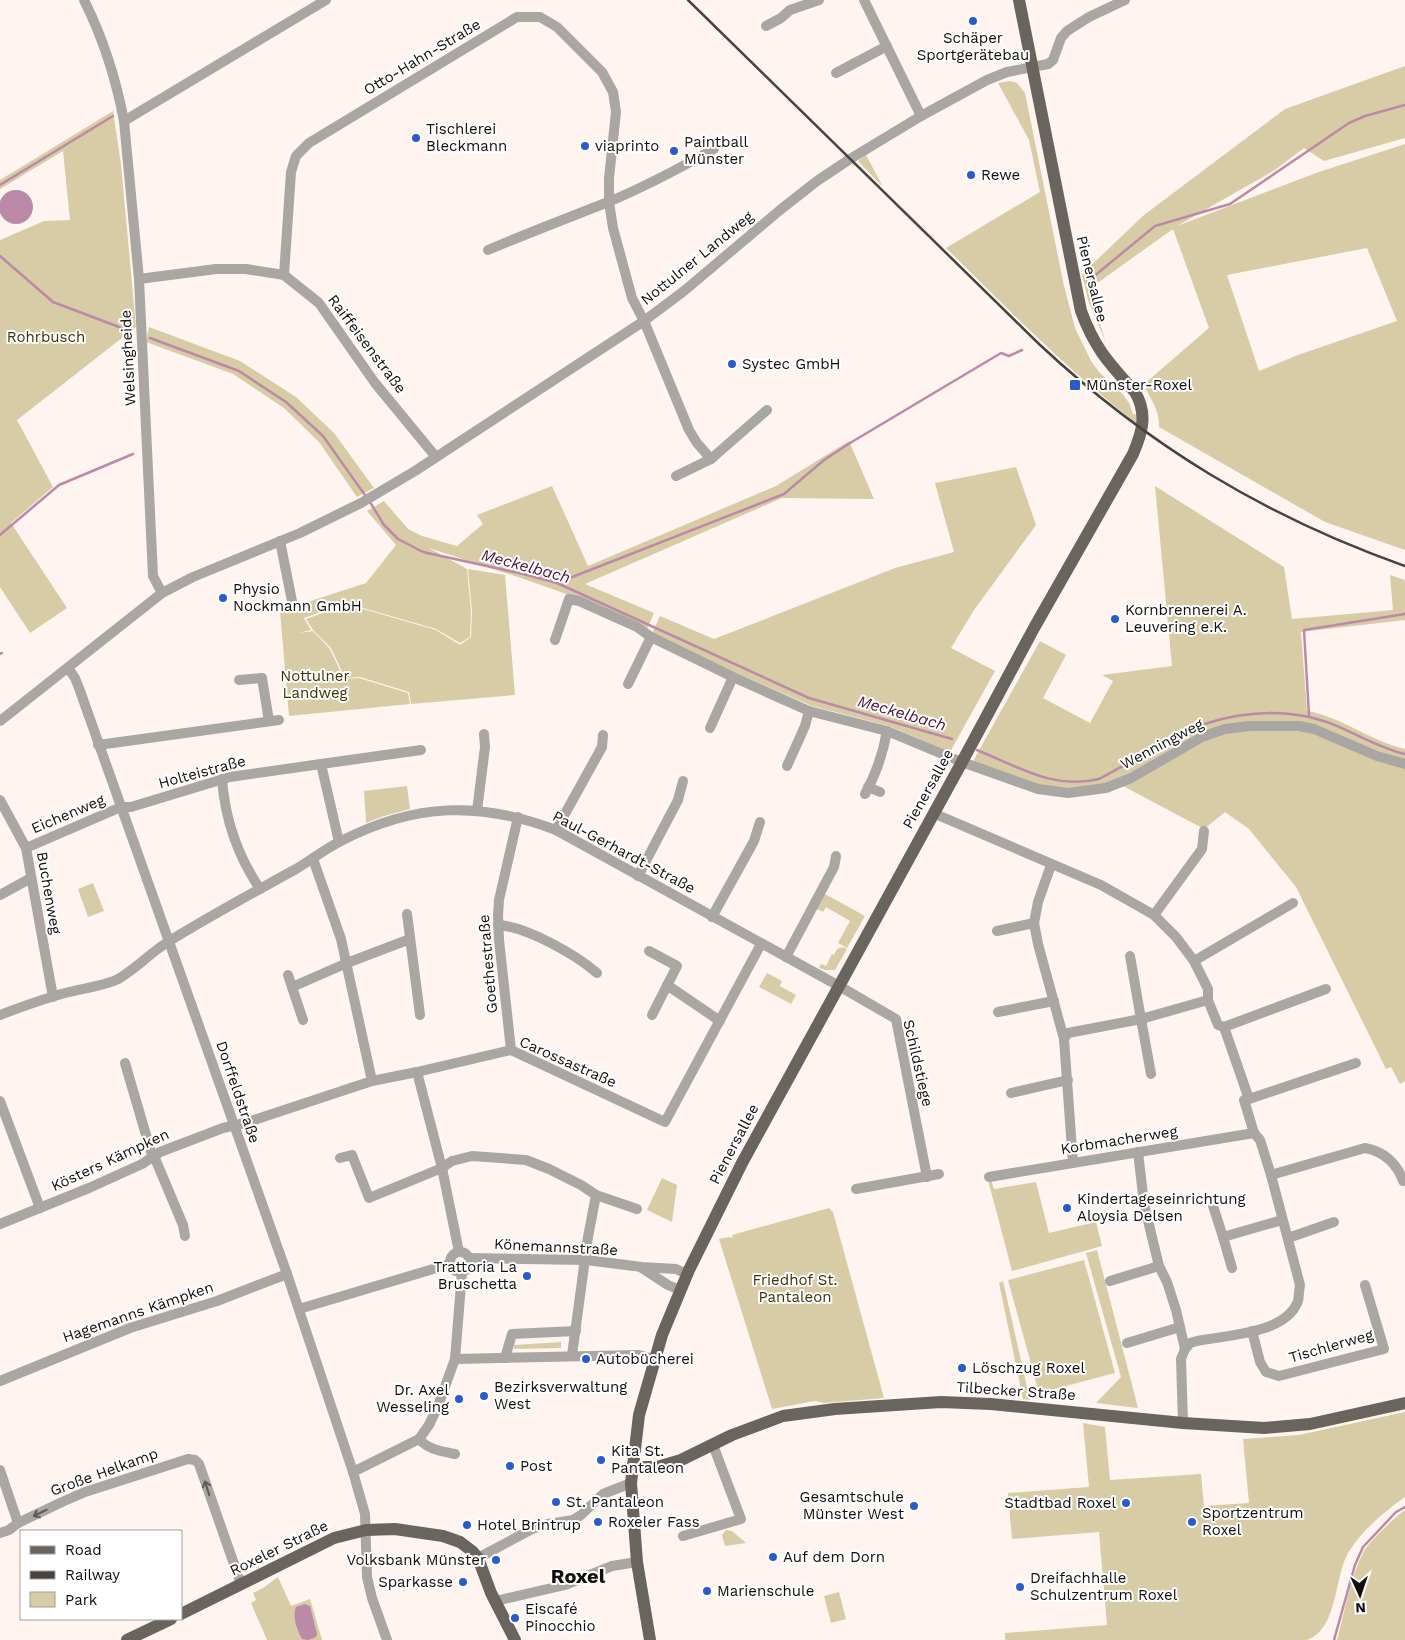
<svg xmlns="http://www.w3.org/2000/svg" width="1405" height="1640" font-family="'Work Sans',sans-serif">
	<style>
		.green { fill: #d7cca5; fill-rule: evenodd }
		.water { fill: #bc8aa6 }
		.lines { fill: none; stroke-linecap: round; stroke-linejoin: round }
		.stream { stroke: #bc8aa6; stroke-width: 2.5 }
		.minor { stroke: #a9a6a3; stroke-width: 10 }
		.major { stroke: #69645e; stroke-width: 12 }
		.rail { stroke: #474340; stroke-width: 2.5 }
		.oneway { stroke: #5d5a58 }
		.poi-dot { fill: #285cca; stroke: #fff; stroke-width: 2 }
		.labels { text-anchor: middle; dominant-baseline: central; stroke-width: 4; stroke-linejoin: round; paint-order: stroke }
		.poi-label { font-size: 15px; fill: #110e0c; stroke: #fff; text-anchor: start }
		.street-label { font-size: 15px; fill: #110e0c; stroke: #fff }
		.park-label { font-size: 15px; fill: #3d3206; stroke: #fff }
		.water-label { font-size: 16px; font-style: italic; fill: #4e123a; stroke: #fff }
		.district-label { font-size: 20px; font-weight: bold; fill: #110e0c; stroke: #fff }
	</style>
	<rect width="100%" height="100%" fill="#fff4f0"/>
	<g class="green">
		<path d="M1405 66V138L1324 161 1304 148 1275 170 1177 226 1316 173 1405 144V550L1325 522 1159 427C1160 413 1151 397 1143 385L1209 328 1173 229 1089 289 1106 343 1088 300 1082 274 1144 215 1285 109ZM1367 248 1397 321 1298 355 1259 371 1227 275Z"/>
		<path d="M1010 81 1017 83 1025 93 1064 286 1075 328 1091 361 1100 373 1122 393 1129 403 1133 414 1138 415 1139 425C1069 372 1008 309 946 248L1040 192 1029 140 998 83Z"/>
		<polygon points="113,111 121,164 136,327 17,420 53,487 11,523 67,608 30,633 0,587 0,240 44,221 70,220 63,151 0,189 0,180"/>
		<polygon points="866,155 883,187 858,161"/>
		<polygon points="149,327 240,361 296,397 334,433 374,488 357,497 319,442 284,408 233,374 146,342"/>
		<polygon points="849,441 874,499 782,498 585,584 654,613 647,629 586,601 524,579 429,548 467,569 471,611 470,637 460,643 436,629 356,606 337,606 304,618 311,630 299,633 313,631 330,649 344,679 359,678 408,693 410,704 289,716 280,611 366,583 396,545 367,511 384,501 408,529 422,536 457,546 483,524 477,515 552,486 588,566 776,486"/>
		<polygon points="1016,467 1036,525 974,610 951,648 995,671 950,752 889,726 812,706 651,636 660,616 714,639 895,568 954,552 935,483"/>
		<path d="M1155 486 1284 567 1292 619 1393 610 1390 575 1405 580V620L1301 632 1307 711C1342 717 1370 741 1405 749V762L1316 726 1202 734 1176 746 1116 782 1089 788 1052 789 972 763 1040 641 1066 655 1043 698 1090 723 1113 681 1102 675 1172 666Z"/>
		<polygon points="468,569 505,575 515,695 411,704 409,692 360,677 345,678 331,648 313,630 306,619 337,608 356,607 436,630 460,645 471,637 472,611"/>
		<polygon points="1299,728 1405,768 1405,1081 1400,1084 1391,1067 1386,1069 1296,887 1249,829 1225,812 1204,829 1123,786 1179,751 1228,732 1249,729"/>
		<polygon points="407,786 410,809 384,816 366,823 364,791"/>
		<polygon points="93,883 104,911 88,917 78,889"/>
		<polygon points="825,894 865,916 847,948 838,943 850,921 826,907 823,912 817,909"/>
		<polygon points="843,947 847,949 835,970 825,970 819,968 821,964 826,966 832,954 834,955 837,949"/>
		<polygon points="767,973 782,981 780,986 796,995 791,1004 759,987"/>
		<polygon points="662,1178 677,1185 672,1222 647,1210"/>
		<polygon points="988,1180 991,1180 994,1189 1036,1182 1049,1233 1096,1222 1102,1246 1012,1271"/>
		<polygon points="829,1208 833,1212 884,1398 824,1403 815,1401 772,1409 719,1239 729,1237 733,1238 732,1235"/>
		<polygon points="1097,1250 1138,1408 1096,1403 1121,1377 1086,1253"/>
		<polygon points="1084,1260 1115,1373 1039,1393 1008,1280"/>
		<polygon points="1003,1281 1030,1400 1023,1399 999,1283"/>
		<polygon points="561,1342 561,1348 514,1349 514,1345"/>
		<path d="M1405 1412V1497C1384 1512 1362 1530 1348 1553 1334 1578 1338 1629 1307 1640H1005V1633L1107 1625 1099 1532 1012 1539 1008 1493 1089 1487 1083 1423 1105 1427 1110 1480 1201 1474 1204 1506 1249 1503 1243 1439 1299 1435Z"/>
		<path d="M1405 1510V1640H1337C1345 1611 1350 1578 1364 1551 1370 1541 1395 1517 1405 1510Z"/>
		<polygon points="726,1530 732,1531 746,1543 725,1546 722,1535"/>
		<polygon points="278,1577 291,1606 310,1599 322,1640 267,1640 251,1603 256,1600 253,1593 263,1588"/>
		<polygon points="839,1592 846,1619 831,1623 824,1596"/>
	</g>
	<g class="water">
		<circle cx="16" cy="207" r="17"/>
		<path d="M305 1604 310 1606 317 1634 316 1637 308 1640 302 1639C297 1630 292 1617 296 1607Z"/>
	</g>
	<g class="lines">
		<g class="stream">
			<polyline points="0,185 113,116"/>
			<polyline points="0,256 53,302 127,330"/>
			<polyline points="1087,282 1155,226 1230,204 1349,123 1365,116 1405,105"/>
			<polyline points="150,338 239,371 286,402 323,436 367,498"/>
			<polyline points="370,502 384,525 398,539 423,552 523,574 557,583 809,698 952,739"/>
			<polyline points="0,535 59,485 133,454"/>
			<polyline points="557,583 784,494 824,460 850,443 1001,353 1009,356 1022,350"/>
			<polyline points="0,654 2,653"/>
			<polyline points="1309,716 1304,630 1405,614"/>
			<path d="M977 750C1019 767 1053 790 1099 779 1124 766 1148 751 1172 738 1214 716 1263 707 1309 717 1343 724 1371 746 1405 754"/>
			<polyline points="1334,1640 1355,1565 1363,1547 1396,1512 1405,1507"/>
		</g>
		<g class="minor">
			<path d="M84 0C103 38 116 79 124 121L139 279 153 576 162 593"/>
			<polyline points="864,0 921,116"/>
			<polyline points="766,26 781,18 790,10 819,0"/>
			<polyline points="836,73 887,46"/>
			<polyline points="124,121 326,0"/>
			<path d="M488 250C528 233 568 218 608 202 645 187 680 168 714 149"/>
			<polyline points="284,275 291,172 296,156 309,143 517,17 540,17 557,27 602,72 613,92 616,112 609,178 609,202 613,228 632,298 644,321 689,430 697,443 711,459"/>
			<polyline points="139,279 216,269 246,269 284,275 319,303 375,383 436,457"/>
			<polyline points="676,476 711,459 767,410"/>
			<polyline points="280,541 293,606"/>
			<polyline points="555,640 569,599 579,601 637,627 651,637 733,677 809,711 887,731 962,762 1038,789 1068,793 1106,788 1131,778 1202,737 1225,729 1249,726 1299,726 1314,729 1377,756 1405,764"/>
			<polyline points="68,668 75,678 79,688 287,1274 353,1472 365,1514 367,1577 372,1598 387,1640"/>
			<polyline points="239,680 262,678 269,721"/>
			<polyline points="628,684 651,637"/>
			<polyline points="0,721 162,593 193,577 300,533 361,503 415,471 644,321 684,291 780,210 817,181 850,159 921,116 987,80 1007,72 1048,64 1053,60 1061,38 1067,31 1089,17 1125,0"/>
			<polyline points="710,728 733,677"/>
			<polyline points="98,745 279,720"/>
			<polyline points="321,764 421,750"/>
			<polyline points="787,766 805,726 809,711"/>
			<path d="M222 779C225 819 237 855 260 889"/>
			<polyline points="868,787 880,792"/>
			<path d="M865 794C876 774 883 754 887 731"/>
			<polyline points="0,800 26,848 53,997"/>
			<polyline points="477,811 485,747 484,734"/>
			<path d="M933 813 1101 885 1154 915 1176 937 1194 961 1208 989V1000L1218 1025 1224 1027 1249 1099 1244 1100 1254 1133 1260 1140 1271 1175 1300 1285C1299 1290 1299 1296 1298 1301 1286 1334 1227 1335 1197 1341L1190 1343 1185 1349"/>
			<polyline points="556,830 602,747 603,735"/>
			<polyline points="26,848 121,807 131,807 230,777 321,764 339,842"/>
			<polyline points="313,859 341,939 372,1081"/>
			<polyline points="638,876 678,800 683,781"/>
			<polyline points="0,895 31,878"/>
			<polyline points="407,914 420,1015"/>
			<polyline points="1154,915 1202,849 1204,831"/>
			<polyline points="712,917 754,841 760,822"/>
			<polyline points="1034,923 1038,902 1051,865"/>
			<path d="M498 925C527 927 575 954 597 973"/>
			<polyline points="997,931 1034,923 1038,944 1064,1039 1073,1163"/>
			<polyline points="649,951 677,966 652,1015"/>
			<polyline points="1130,956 1141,1019 1208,1000"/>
			<polyline points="786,957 834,867 836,856"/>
			<polyline points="1194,961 1293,903"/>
			<polyline points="288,975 303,1020"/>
			<polyline points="667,985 720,1021"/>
			<polyline points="292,987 347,963 410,939"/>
			<polyline points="998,1012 1054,1001"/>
			<path d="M0 1015C21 1007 43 999 65 993 79 989 103 986 116 980 134 971 153 950 171 940 212 915 254 892 296 869 311 860 325 849 341 841 415 803 479 801 556 830L839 986 896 1019 927 1177"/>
			<polyline points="1224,1027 1326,989"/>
			<polyline points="1064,1039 1068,1033 1141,1019 1151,1074"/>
			<polyline points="511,1050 499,940 498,915 499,900 518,817"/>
			<polyline points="125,1063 151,1152 154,1156 183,1225 185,1236"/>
			<polyline points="417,1072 442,1168 459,1252"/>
			<polyline points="1011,1093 1068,1080"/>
			<polyline points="1249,1099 1356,1063"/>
			<polyline points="0,1101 40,1208"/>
			<polyline points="1138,1152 1144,1204 1159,1266 1167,1282 1176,1310 1185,1349 1181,1359 1183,1423"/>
			<polyline points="340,1158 352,1155 369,1198 442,1168 452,1161 472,1156 526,1160 549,1169 581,1185 596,1195 637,1209"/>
			<path d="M1271 1175 1365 1148C1383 1151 1397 1163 1403 1181"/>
			<polyline points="989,1177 1254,1133"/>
			<polyline points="856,1189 939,1174"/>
			<polyline points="1213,1206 1223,1237"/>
			<polyline points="0,1224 89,1188 142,1164 160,1152 223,1128 245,1123 372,1081 417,1072 511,1050 665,1122 761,944"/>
			<polyline points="1288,1238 1334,1222"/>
			<circle cx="460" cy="1262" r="10"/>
			<polyline points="469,1258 586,1260 642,1267 676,1269 687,1274"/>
			<polyline points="642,1268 668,1285 680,1290"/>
			<polyline points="1232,1268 1223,1237 1282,1220"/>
			<polyline points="1110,1281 1159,1266"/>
			<polyline points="299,1309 450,1264"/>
			<polyline points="1252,1331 1260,1362 1266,1372 1279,1376 1384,1349 1365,1285"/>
			<polyline points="1127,1343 1180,1327"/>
			<polyline points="572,1355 588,1237 596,1195"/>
			<polyline points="505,1358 512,1334 576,1331"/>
			<polyline points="455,1359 639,1355 654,1359"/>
			<polyline points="0,1381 130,1328 217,1301 287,1274"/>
			<path d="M419 1439C429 1450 441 1451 455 1454"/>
			<polyline points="0,1470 18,1523"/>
			<polyline points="353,1472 419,1439 429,1425 438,1406 455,1359 462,1272"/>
			<polyline points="0,1533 9,1530 18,1523 62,1502 85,1492 188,1459 195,1460 199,1464 241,1584"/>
			<polyline points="683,1536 741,1519 713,1445"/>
			<polyline points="478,1558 532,1529 548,1524 573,1520 581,1515 603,1494 631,1483"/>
			<polyline points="495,1601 565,1585 612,1566 637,1562"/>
		</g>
		<g class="major">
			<polyline points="632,1467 657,1467 681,1460 732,1435 783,1416 835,1409 941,1402 991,1404 1183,1423 1264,1428 1310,1424 1405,1403"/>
			<polyline points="181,1614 334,1538 366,1530 395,1529 443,1536 460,1542 472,1551 478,1558 491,1593 515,1640"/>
			<polyline points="127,1640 171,1619"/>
			<path d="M650 1640 637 1562 631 1483 639 1415 662 1335 689 1270 742 1163 962 762 1034 628 1133 454C1142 433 1148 414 1135 392 1109 363 1095 349 1081 311L1019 0"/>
		</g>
		<path class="rail" d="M688 0 1039 344C1147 445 1266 517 1405 566"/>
	</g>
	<defs><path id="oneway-shaft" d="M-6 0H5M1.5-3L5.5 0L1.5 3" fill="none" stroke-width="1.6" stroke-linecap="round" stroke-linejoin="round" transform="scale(1.25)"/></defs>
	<g class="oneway">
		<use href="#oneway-shaft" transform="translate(207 1488) rotate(-108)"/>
		<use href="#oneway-shaft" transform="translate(40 1513) rotate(154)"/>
	</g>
	<g class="poi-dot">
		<circle cx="973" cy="21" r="5"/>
		<circle cx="416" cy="138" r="5"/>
		<circle cx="585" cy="146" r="5"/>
		<circle cx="674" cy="151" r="5"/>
		<circle cx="971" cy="175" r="5"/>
		<circle cx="732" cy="364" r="5"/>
		<rect x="1069" y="379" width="12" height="12" rx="2.5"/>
		<circle cx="223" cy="598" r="5"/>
		<circle cx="1115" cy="619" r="5"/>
		<circle cx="1067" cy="1208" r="5"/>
		<circle cx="527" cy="1276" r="5"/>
		<circle cx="586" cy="1359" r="5"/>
		<circle cx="962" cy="1368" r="5"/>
		<circle cx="484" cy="1396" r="5"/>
		<circle cx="459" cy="1399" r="5"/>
		<circle cx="601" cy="1460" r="5"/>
		<circle cx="510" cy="1466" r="5"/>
		<circle cx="556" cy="1502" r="5"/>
		<circle cx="1126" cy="1503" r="5"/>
		<circle cx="914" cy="1506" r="5"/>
		<circle cx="598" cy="1522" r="5"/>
		<circle cx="1192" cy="1522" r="5"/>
		<circle cx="467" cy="1525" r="5"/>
		<circle cx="773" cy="1557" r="5"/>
		<circle cx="496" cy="1560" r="5"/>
		<circle cx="463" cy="1582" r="5"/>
		<circle cx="1020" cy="1587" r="5"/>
		<circle cx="707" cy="1591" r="5"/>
		<circle cx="515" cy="1618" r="5"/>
	</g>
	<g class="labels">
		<g class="poi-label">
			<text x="973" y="38" text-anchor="middle">Schäper<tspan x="973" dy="17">Sportgerätebau</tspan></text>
			<text x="426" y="129">Tischlerei<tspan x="426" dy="17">Bleckmann</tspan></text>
			<text x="684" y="142">Paintball<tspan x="684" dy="17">Münster</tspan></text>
			<text x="595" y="146">viaprinto</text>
			<text x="981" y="175">Rewe</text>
			<text x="742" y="364">Systec GmbH</text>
			<text x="1086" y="385">Münster-Roxel</text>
			<text x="233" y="589">Physio<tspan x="233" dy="17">Nockmann GmbH</tspan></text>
			<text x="1125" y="610">Kornbrennerei A.<tspan x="1125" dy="17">Leuvering e.K.</tspan></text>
			<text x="1077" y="1199">Kindertageseinrichtung<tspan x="1077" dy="17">Aloysia Delsen</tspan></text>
			<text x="517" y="1267" text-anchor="end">Trattoria La<tspan x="517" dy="17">Bruschetta</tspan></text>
			<text x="596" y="1359">Autobücherei</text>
			<text x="972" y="1368">Löschzug Roxel</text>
			<text x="494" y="1387">Bezirksverwaltung<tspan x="494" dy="17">West</tspan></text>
			<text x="449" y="1390" text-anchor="end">Dr. Axel<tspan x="449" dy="17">Wesseling</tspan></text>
			<text x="611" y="1451">Kita St.<tspan x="611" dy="17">Pantaleon</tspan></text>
			<text x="520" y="1466">Post</text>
			<text x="904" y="1497" text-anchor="end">Gesamtschule<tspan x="904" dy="17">Münster West</tspan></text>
			<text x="566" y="1502">St. Pantaleon</text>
			<text x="1116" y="1503" text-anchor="end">Stadtbad Roxel</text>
			<text x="1202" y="1513">Sportzentrum<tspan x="1202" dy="17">Roxel</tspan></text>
			<text x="608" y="1522">Roxeler Fass</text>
			<text x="477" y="1525">Hotel Brintrup</text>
			<text x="783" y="1557">Auf dem Dorn</text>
			<text x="486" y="1560" text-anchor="end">Volksbank Münster</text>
			<text x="1030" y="1578">Dreifachhalle<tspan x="1030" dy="17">Schulzentrum Roxel</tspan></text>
			<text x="453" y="1582" text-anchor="end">Sparkasse</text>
			<text x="717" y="1591">Marienschule</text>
			<text x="525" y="1609">Eiscafé<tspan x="525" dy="17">Pinocchio</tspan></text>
		</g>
		<g class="street-label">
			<text transform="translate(422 57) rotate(-31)">Otto-Hahn-Straße</text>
			<text transform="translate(697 258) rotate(-39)">Nottulner Landweg</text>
			<text transform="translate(1092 279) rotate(76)">Pienersallee</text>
			<text transform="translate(367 344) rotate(53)">Raiffeisenstraße</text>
			<text transform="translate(128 358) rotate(-93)">Welsingheide</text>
			<text transform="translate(1162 744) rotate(-28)">Wenningweg</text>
			<text transform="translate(202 772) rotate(-15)">Holteistraße</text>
			<text transform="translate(928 789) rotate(-61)">Pienersallee</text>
			<text transform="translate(68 814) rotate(-23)">Eichenweg</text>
			<text transform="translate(624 852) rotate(28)">Paul-Gerhardt-Straße</text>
			<text transform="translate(49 893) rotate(80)">Buchenweg</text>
			<text transform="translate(488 964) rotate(-95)">Goethestraße</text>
			<text transform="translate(568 1062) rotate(24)">Carossastraße</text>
			<text transform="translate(918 1063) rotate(77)">Schildstiege</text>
			<text transform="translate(238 1092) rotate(71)">Dorffeldstraße</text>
			<text transform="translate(1119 1140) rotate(-9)">Korbmacherweg</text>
			<text transform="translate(734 1144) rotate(-62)">Pienersallee</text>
			<text transform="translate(110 1160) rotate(-25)">Kösters Kämpken</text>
			<text transform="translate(556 1247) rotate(3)">Könemannstraße</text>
			<text transform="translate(138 1312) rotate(-19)">Hagemanns Kämpken</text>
			<text transform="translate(1331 1346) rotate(-16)">Tischlerweg</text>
			<text transform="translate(1016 1391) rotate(4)">Tilbecker Straße</text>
			<text transform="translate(104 1472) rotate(-20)">Große Helkamp</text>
			<text transform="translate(279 1548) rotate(-26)">Roxeler Straße</text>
		</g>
		<g class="park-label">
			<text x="46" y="337">Rohrbusch</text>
			<text x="315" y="676">Nottulner<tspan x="315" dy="17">Landweg</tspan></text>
			<text x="795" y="1280">Friedhof St.<tspan x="795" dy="17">Pantaleon</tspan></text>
		</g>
		<g class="water-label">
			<text transform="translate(526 566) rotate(15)">Meckelbach</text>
			<text transform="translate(902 713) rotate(16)">Meckelbach</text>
		</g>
		<g class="district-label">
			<text x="578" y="1576">Roxel</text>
		</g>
	</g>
	<rect x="20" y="1530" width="162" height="90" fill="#ffffff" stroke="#a09f9e"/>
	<rect x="30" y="1546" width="25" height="8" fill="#69645e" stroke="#a09f9e"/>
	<text x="65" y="1555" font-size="15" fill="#110e0c">Road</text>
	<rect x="30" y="1571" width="25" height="8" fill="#474340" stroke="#a09f9e"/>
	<text x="65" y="1580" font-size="15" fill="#110e0c">Railway</text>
	<rect x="30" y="1592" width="25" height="15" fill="#d7cca5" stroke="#a09f9e"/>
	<text x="65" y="1605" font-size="15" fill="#110e0c">Park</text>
	<g transform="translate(1360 1595) rotate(177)" stroke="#ffffff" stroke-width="4" paint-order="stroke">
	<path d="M0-4L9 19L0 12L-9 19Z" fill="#110e0c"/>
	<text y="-8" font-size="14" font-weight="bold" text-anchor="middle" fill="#110e0c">N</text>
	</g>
</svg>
